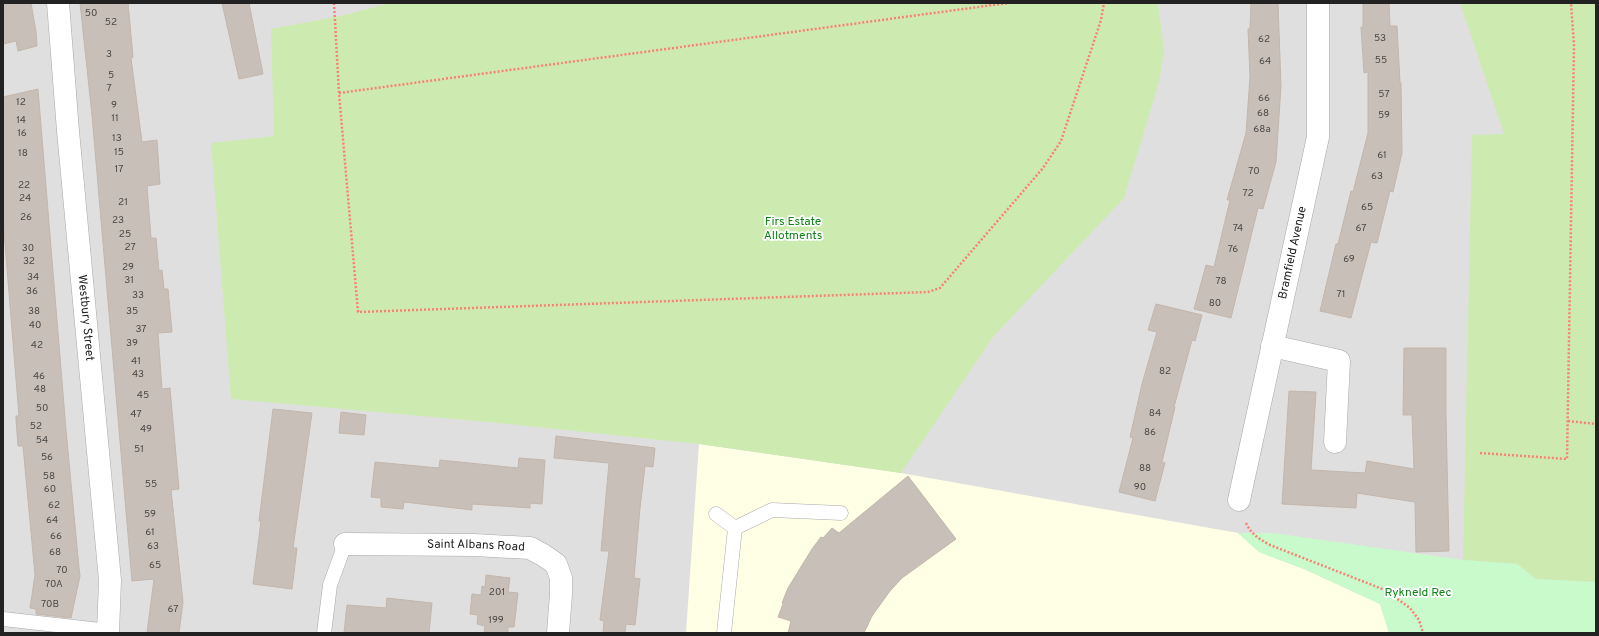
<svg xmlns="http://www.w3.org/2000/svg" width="1599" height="636" font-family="Overpass,sans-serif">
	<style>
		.residential { fill: #e0dfdf }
		.education { fill: #ffffe5 }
		.grass { fill: #cdebb0 }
		.park { fill: #c8facc }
		.building { fill: #c7bfb8; stroke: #c4b6ab }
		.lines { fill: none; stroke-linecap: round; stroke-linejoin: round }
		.service-casing { stroke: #a9a9a9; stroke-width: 15 }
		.minor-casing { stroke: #a9a9a9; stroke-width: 23 }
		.path { stroke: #fa8072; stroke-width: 2.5; stroke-dasharray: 2 2; stroke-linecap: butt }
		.service { stroke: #fff; stroke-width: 14 }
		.minor { stroke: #fff; stroke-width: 22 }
		.labels { text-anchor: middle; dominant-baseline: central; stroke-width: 3.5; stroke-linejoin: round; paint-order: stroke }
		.number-label { font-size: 10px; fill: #4b4948 }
		.park-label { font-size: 12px; fill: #0c8416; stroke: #fff }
		.street-label { font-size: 12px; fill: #222; stroke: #fff }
	</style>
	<rect width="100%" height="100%" fill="#f2efe9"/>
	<rect class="residential" x="3" y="3" width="1593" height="630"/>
	<polygon class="education" points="699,444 901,473 1238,533 1259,552 1304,569 1380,604 1389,633 686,633"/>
	<g class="grass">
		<polygon points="390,3 1158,3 1164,52 1159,82 1124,198 993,337 901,473 699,444 488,422 231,399 211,143 274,136 271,29 345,15"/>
		<polygon points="1460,3 1596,3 1596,582 1536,579 1517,564 1463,560 1472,135 1504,134"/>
	</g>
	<polygon class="park" points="1238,533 1273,533 1463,560 1517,564 1536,579 1596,582 1596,633 1389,633 1380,604 1304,569 1259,552"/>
	<g class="building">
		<polygon points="3,3 31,3 36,32 37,46 18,51 16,41 3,44"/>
		<polygon points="80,3 128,3 133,57 131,58 142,142 157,140 160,184 147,186 151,238 156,238 159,271 162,270 164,289 168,289 172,332 158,333 162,389 170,388 179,489 171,490 183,602 179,633 147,633 154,579 132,581 92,115"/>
		<polygon points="222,3 249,3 263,74 239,79"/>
		<polygon points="1251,3 1278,3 1281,86 1276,162 1263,209 1258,208 1231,318 1194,309 1206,265 1214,267 1230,200 1227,200 1246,133 1250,77 1248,29 1250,29"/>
		<polygon points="1363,3 1389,3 1390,26 1397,26 1400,83 1401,83 1402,153 1393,192 1390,191 1377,243 1371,242 1351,318 1320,311 1336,244 1338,244 1351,191 1353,192 1368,133 1368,72 1364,73 1361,27 1363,27"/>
		<polygon points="38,89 66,430 79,568 80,576 71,618 36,614 36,609 30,608 35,575 23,446 18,446 16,420 16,416 19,416 3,219 3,97"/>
		<polygon points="1156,304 1202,315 1195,341 1192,340 1174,407 1175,407 1162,462 1165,463 1155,501 1119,492 1133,438 1130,437 1142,384 1157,332 1148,330"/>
		<polygon points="1404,348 1446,348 1446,416 1449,551 1416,552 1415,502 1357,493 1356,508 1282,504 1289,391 1316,392 1311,470 1365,473 1367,461 1414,469 1412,415 1403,415"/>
		<polygon points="273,409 312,413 293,548 297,548 292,589 253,584 261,521 259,521"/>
		<polygon points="341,412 366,415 364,435 339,433"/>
		<polygon points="556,436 655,448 653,467 645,466 640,508 634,578 640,579 635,625 626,624 625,633 603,633 604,621 600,620 609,551 601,551 609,463 554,458"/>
		<polygon points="519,458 545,460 542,504 530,503 530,508 472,504 472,510 404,502 403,509 381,507 381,498 371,497 375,462 439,468 440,460 518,468"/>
		<polygon points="908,476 956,539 902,578 890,591 872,616 864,633 788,633 791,621 778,617 783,604 782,603 788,588 812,549 821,537 823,538 832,528 839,533"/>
		<polygon points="486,575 510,578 508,592 518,593 514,627 508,627 508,633 484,633 485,626 477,624 478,615 470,614 472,594 481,595 482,586 485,587"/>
		<polygon points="387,598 432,603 429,633 344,633 347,605 386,608"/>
	</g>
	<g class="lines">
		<g class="service-casing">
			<g id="service">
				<polyline points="716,514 735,528 724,633"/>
				<polyline points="735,528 772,510 841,513"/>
				<polyline points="3,619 109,631"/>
				<polyline points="324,633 330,585 345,544"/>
			</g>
		</g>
		<g class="minor-casing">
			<g id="minor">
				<path id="s1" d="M58 3 68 131 110 580 108 633"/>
				<polyline points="1272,346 1339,361 1335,442"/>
				<path id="s2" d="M1239 500 1318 137V3"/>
				<path id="s3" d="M345 544 474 545 530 548 543 555 556 564 561 578V594L558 633"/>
			</g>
		</g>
		<g class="path">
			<polyline points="334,3 339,93 358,312 928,292 940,288 1043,168 1061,141 1101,20 1104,3"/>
			<polyline points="339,93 1008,3"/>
			<polyline points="1568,421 1596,424"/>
			<polyline points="1480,453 1567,459 1574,45 1571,3"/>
			<path d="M1246 523C1251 534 1259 539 1270 545L1385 590 1410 608 1419 620 1423 633"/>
		</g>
		<use href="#service" class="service"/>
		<use href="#minor" class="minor"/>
	</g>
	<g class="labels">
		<g class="number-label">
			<text x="91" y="13">50</text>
			<text x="111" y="22">52</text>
			<text x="1380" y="38">53</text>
			<text x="1264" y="39">62</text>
			<text x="109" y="54">3</text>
			<text x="1381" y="60">55</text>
			<text x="1265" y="61">64</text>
			<text x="111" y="75">5</text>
			<text x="109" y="88">7</text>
			<text x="1384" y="94">57</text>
			<text x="1264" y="98">66</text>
			<text x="21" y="102">12</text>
			<text x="114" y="105">9</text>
			<text x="1263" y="113">68</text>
			<text x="1384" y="115">59</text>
			<text x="115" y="118">11</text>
			<text x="21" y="120">14</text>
			<text x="1262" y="129">68a</text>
			<text x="22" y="133">16</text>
			<text x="117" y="138">13</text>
			<text x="119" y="152">15</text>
			<text x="23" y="153">18</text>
			<text x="1382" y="155">61</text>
			<text x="119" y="169">17</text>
			<text x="1254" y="171">70</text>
			<text x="1377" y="176">63</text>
			<text x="24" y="185">22</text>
			<text x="1248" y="193">72</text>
			<text x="25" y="198">24</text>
			<text x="123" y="202">21</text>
			<text x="1367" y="207">65</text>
			<text x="26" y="217">26</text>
			<text x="118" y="220">23</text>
			<text x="1238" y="228">74</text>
			<text x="1361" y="228">67</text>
			<text x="125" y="234">25</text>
			<text x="130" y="247">27</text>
			<text x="28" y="248">30</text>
			<text x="1233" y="249">76</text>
			<text x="1349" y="259">69</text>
			<text x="29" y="261">32</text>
			<text x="128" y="267">29</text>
			<text x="33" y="277">34</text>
			<text x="129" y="280">31</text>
			<text x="1221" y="281">78</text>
			<text x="32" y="291">36</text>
			<text x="1341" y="294">71</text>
			<text x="138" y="295">33</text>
			<text x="1215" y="303">80</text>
			<text x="34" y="311">38</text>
			<text x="132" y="311">35</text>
			<text x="35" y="325">40</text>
			<text x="141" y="329">37</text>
			<text x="132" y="343">39</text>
			<text x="37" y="345">42</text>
			<text x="136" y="361">41</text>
			<text x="1165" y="371">82</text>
			<text x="138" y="374">43</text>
			<text x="39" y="376">46</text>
			<text x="40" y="389">48</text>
			<text x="143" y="395">45</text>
			<text x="42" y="408">50</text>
			<text x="1155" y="413">84</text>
			<text x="136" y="414">47</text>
			<text x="36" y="426">52</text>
			<text x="146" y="429">49</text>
			<text x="1150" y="432">86</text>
			<text x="42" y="440">54</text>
			<text x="139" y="449">51</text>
			<text x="47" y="457">56</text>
			<text x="1145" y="468">88</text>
			<text x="49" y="476">58</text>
			<text x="151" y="484">55</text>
			<text x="1140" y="487">90</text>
			<text x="50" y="489">60</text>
			<text x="54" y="505">62</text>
			<text x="150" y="514">59</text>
			<text x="52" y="520">64</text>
			<text x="150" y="532">61</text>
			<text x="56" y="536">66</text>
			<text x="153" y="546">63</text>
			<text x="55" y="552">68</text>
			<text x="155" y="565">65</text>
			<text x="62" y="570">70</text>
			<text x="54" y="584">70A</text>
			<text x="497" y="592">201</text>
			<text x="50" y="604">70B</text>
			<text x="173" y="609">67</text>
			<text x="496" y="620">199</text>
		</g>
		<g class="park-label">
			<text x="793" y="222">Firs Estate<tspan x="793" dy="14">Allotments</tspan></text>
			<text x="1418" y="593">Rykneld Rec</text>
		</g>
		<g class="street-label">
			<text stroke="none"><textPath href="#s2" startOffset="253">Bramfield Avenue</textPath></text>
			<text stroke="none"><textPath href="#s1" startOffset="316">Westbury Street</textPath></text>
			<text stroke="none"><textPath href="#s3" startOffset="131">Saint Albans Road</textPath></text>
		</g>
	</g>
	<rect width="1599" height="636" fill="none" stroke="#222222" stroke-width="8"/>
</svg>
